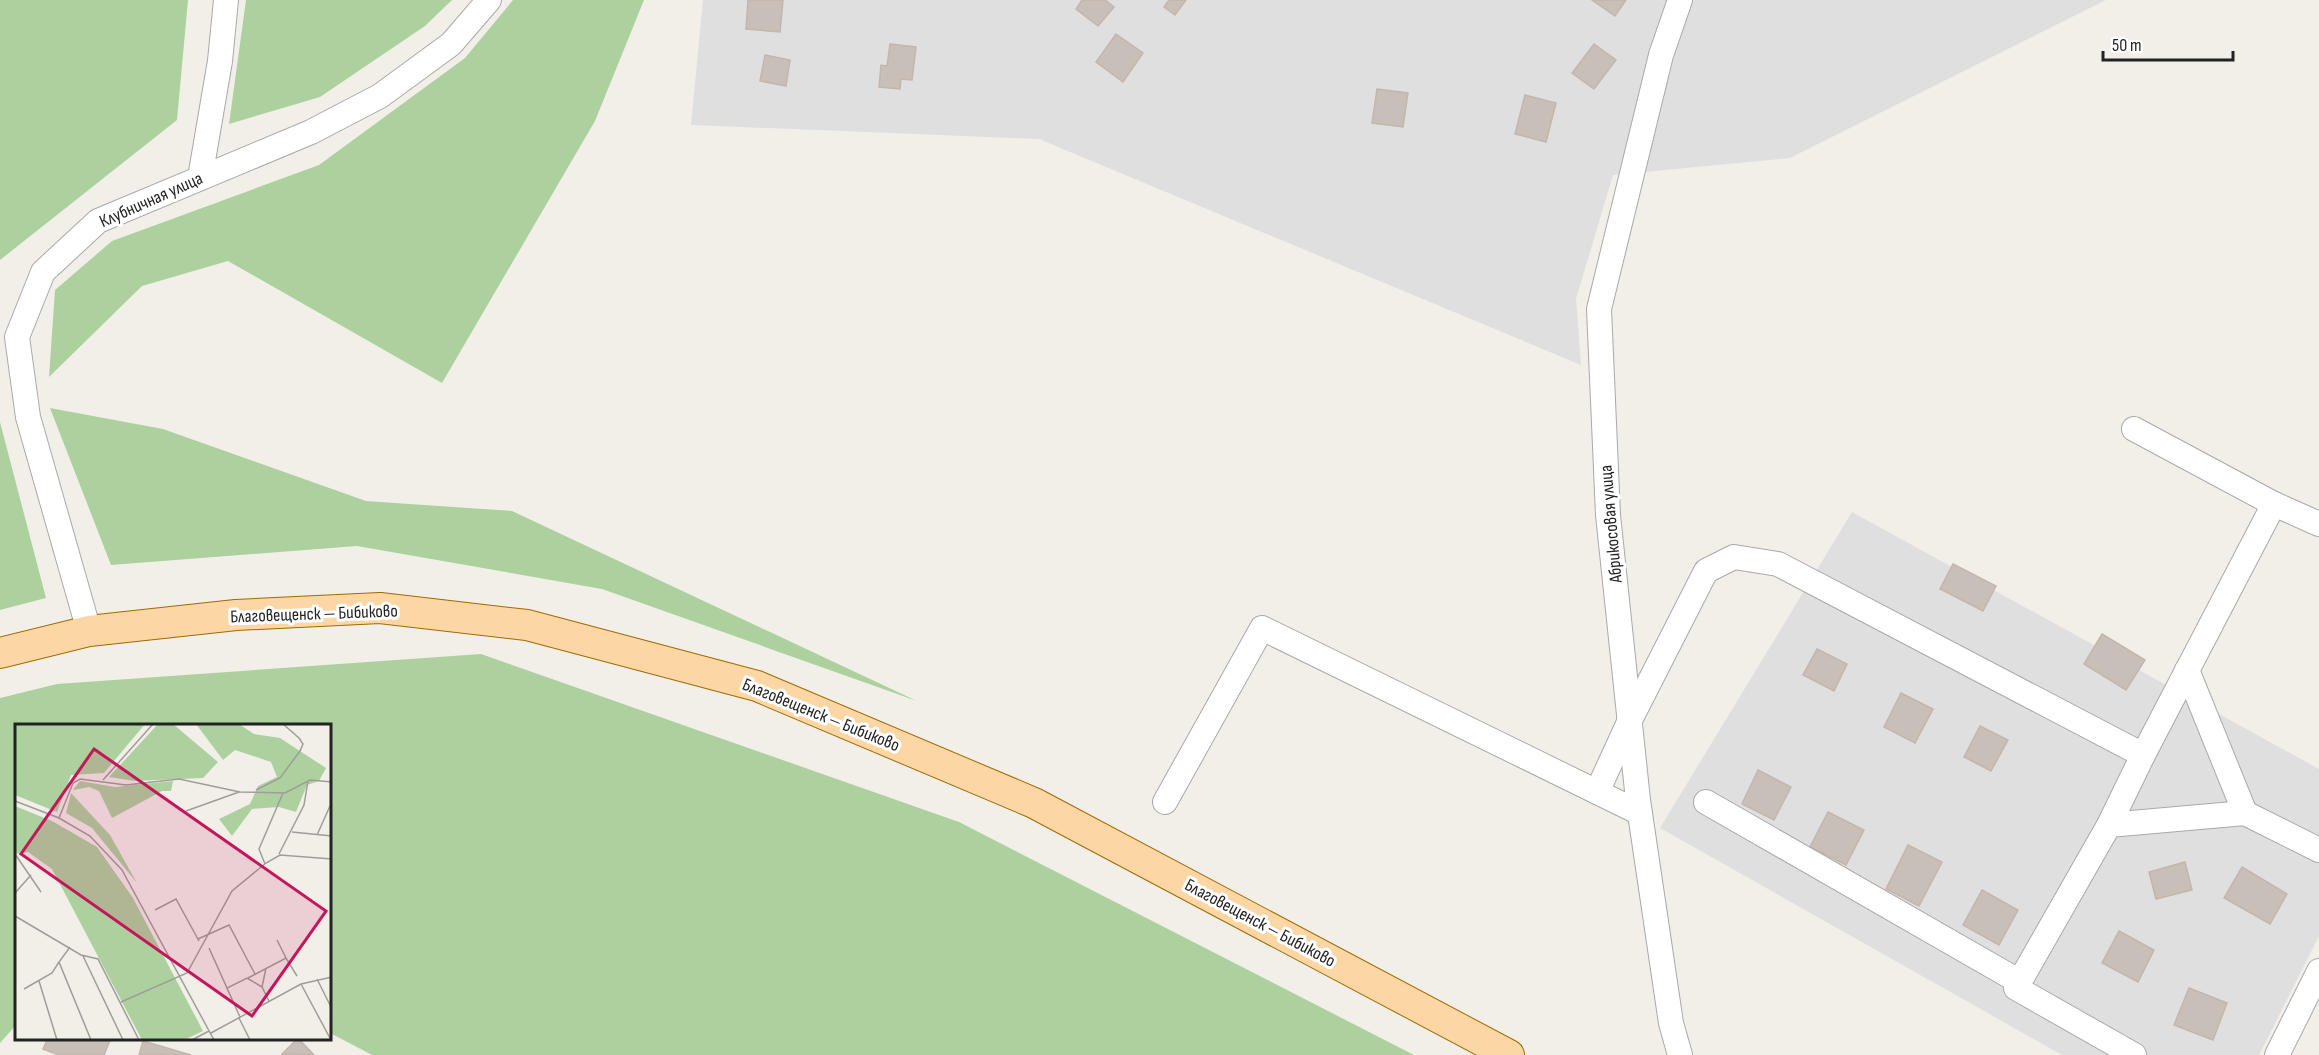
<svg xmlns="http://www.w3.org/2000/svg" width="2319" height="1055" font-family="'Sofia Sans Condensed',sans-serif">
	<style>
		.residential { fill: #e0dfdf }
		.forest { fill: #add19e }
		.building { fill: #c7bfb8; stroke: #c4b6ab; stroke-width: 1.5 }
		.lines { fill: none; stroke-linecap: round; stroke-linejoin: round }
		.minor-casing { stroke: #a9a9a9; stroke-width: 26 }
		.major-casing { stroke: #a06b00; stroke-width: 32 }
		.minor { stroke: #fff; stroke-width: 24 }
		.major { stroke: #fcd6a4; stroke-width: 30 }
		.labels { text-anchor: middle; dominant-baseline: central; stroke-width: 6; stroke-linejoin: round; paint-order: stroke }
		.street-label { font-size: 18px; fill: #222; stroke: #fff }
		.inset-road { fill: none; stroke: #9f9d99; stroke-width: 1.5 }
		.view { fill: #c2185b; fill-opacity: 0.15; stroke: #c2185b; stroke-width: 3 }
		.inset-edge { fill: none; stroke: #222; stroke-width: 3 }
	</style>
	<rect width="100%" height="100%" fill="#f2efe9"/>
	<g class="residential">
		<polygon points="703,0 2106,0 1790,158 1613,175 1576,299 1581,365 1039,139 691,125"/>
		<polygon points="1852,512 2319,769 2319,936 2259,1055 2062,1055 1660,828"/>
	</g>
	<g class="forest">
		<polygon points="0,0 188,0 177,120 0,260"/>
		<polygon points="246,0 452,0 425,26 320,97 229,124"/>
		<polygon points="513,0 644,0 595,121 442,383 228,261 142,286 49,377 55,290 112,241 319,165 465,58"/>
		<polygon points="50,408 163,429 366,501 512,511 917,701 602,589 357,546 111,565"/>
		<polygon points="0,422 46,598 0,610"/>
		<polygon points="481,654 959,822 1414,1055 372,1055 330,1033 330,725 16,725 16,1025 0,1043 0,698 57,684"/>
	</g>
	<g class="building">
		<polygon points="748,0 783,0 780,32 746,29"/>
		<polygon points="1082,0 1105,0 1114,7 1098,26 1076,9"/>
		<polygon points="1169,0 1186,0 1175,15 1164,7"/>
		<polygon points="1592,0 1626,0 1615,16"/>
		<polygon points="1116,34 1143,53 1123,82 1096,62"/>
		<polygon points="890,44 916,47 912,80 901,79 900,89 879,87 881,65 887,66"/>
		<polygon points="1594,44 1616,60 1594,89 1572,73"/>
		<polygon points="765,55 790,60 786,86 760,81"/>
		<polygon points="1377,89 1408,93 1403,127 1372,123"/>
		<polygon points="1525,95 1556,103 1546,142 1515,134"/>
		<polygon points="1953,564 1996,586 1983,611 1940,589"/>
		<polygon points="2102,634 2145,660 2126,690 2084,664"/>
		<polygon points="1817,649 1847,664 1834,691 1803,675"/>
		<polygon points="1901,693 1933,709 1915,743 1884,727"/>
		<polygon points="1980,726 2008,740 1991,771 1964,757"/>
		<polygon points="1758,770 1791,787 1774,820 1742,804"/>
		<polygon points="1828,812 1864,830 1846,865 1810,847"/>
		<polygon points="1908,845 1942,862 1919,906 1886,889"/>
		<polygon points="2185,862 2192,890 2156,899 2149,872"/>
		<polygon points="2242,867 2287,894 2270,924 2224,898"/>
		<polygon points="1982,890 2018,910 1999,945 1963,925"/>
		<polygon points="2119,931 2154,950 2138,982 2102,963"/>
		<polygon points="2189,988 2227,1003 2213,1040 2174,1025"/>
		<polygon points="48,1038 111,1038 104,1055 59,1055 43,1049"/>
		<polygon points="298,1038 314,1055 282,1054"/>
		<polygon points="143,1041 191,1055 139,1055"/>
	</g>
	<g class="lines">
		<g class="minor-casing">
			<g id="minor">
				<polyline points="200,178 220,61 226,0"/>
				<polyline points="2134,429 2274,504"/>
				<polyline points="89,631 28,417 17,337 43,272 98,221 311,132 380,96 451,44 489,0"/>
				<polyline points="2187,670 2245,813"/>
				<polyline points="1597,792 1630,720 1706,571 1734,557 1778,564 2143,755"/>
				<polyline points="1165,802 1262,628 1640,813"/>
				<polyline points="1706,802 2020,982"/>
				<polyline points="2109,825 2143,755 2274,504 2319,524"/>
				<polyline points="1680,1055 1671,1023 1638,800 1608,515 1599,309 1661,55 1680,0"/>
				<polyline points="2134,1055 2016,988 2109,825 2245,813 2319,850"/>
				<polyline points="2277,1055 2319,971"/>
			</g>
		</g>
		<g class="major-casing">
			<polyline id="major" points="0,653 89,631 236,615 380,608 527,625 757,686 1034,803 1509,1055"/>
		</g>
		<use href="#minor" class="minor"/>
		<use href="#major" class="major"/>
	</g>
	<g class="labels">
		<g class="street-label">
			<text transform="translate(151 200) rotate(-24)">Клубничная улица</text>
			<text transform="translate(1611 524) rotate(-95)">Абрикосовая улица</text>
			<text transform="translate(314 614) rotate(-2)">Благовещенск — Бибиково</text>
			<text transform="translate(821 715) rotate(22)">Благовещенск — Бибиково</text>
			<text transform="translate(1260 923) rotate(28)">Благовещенск — Бибиково</text>
		</g>
	</g>
	<g transform="translate(15 724)">
		<rect width="316" height="316" fill="#f2efe9"/>
		<path d="M0 0H130L89 49 56 51 42 88 0 71ZM143 0H158L203 38 188 54 120 57 94 53ZM181 0H224L239 10 265 14 311 44 304 57 292 61 281 88 264 83 237 85 217 112 204 95 235 80 243 62 262 53 256 38 220 26 208 36ZM65 57 100 63 158 57 156 67H147L97 94 84 67 74 63 58 66ZM56 69 95 111 122 159 77 104 51 89ZM0 82 37 97 82 123 118 174 188 307 169 316H127L37 145 13 128 0 130Z" fill="#add19e"/>
		<path class="inset-road" d="M88 56 138 0M241 66 265 54 285 27 288 20 284 14 268 0M0 77 44 94 75 112 107 146 199 316M171 87 224 68M44 94 58 59 65 55 111 61 164 55 225 68 270 69 295 56 317 58M277 108 317 112M302 111 315 82M0 130 26 168M264 130 289 81 293 57M250 140 244 125 268 69M0 169 16 151M140 186 161 175 184 217M0 192 66 231 83 235 124 316M183 215 214 201 240 250M262 216 271 234M55 223 44 238 76 316M194 224 212 264M68 232 108 316M233 254 271 234 282 252M302 255 317 285M24 257 42 316M286 260 316 316M247 263 251 244M9 265 37 249 44 238M106 278 172 249 217 167 251 139 265 131 317 135M225 293 212 264 232 254 247 263 254 277M224 294 235 316M196 309 286 260 317 253M177 316 194 307"/>
		<path class="view" d="M79 25 311 187 237 292 6 130Z"/>
		<rect width="316" height="316" class="inset-edge"/>
	</g>
	<path d="M2103 51v9h130v-9" fill="none" stroke="#222222" stroke-width="3"/>
	<text x="2112" y="51" font-size="18" fill="#222222" stroke="#ffffff" stroke-width="4.5" paint-order="stroke">50 m</text>
</svg>
